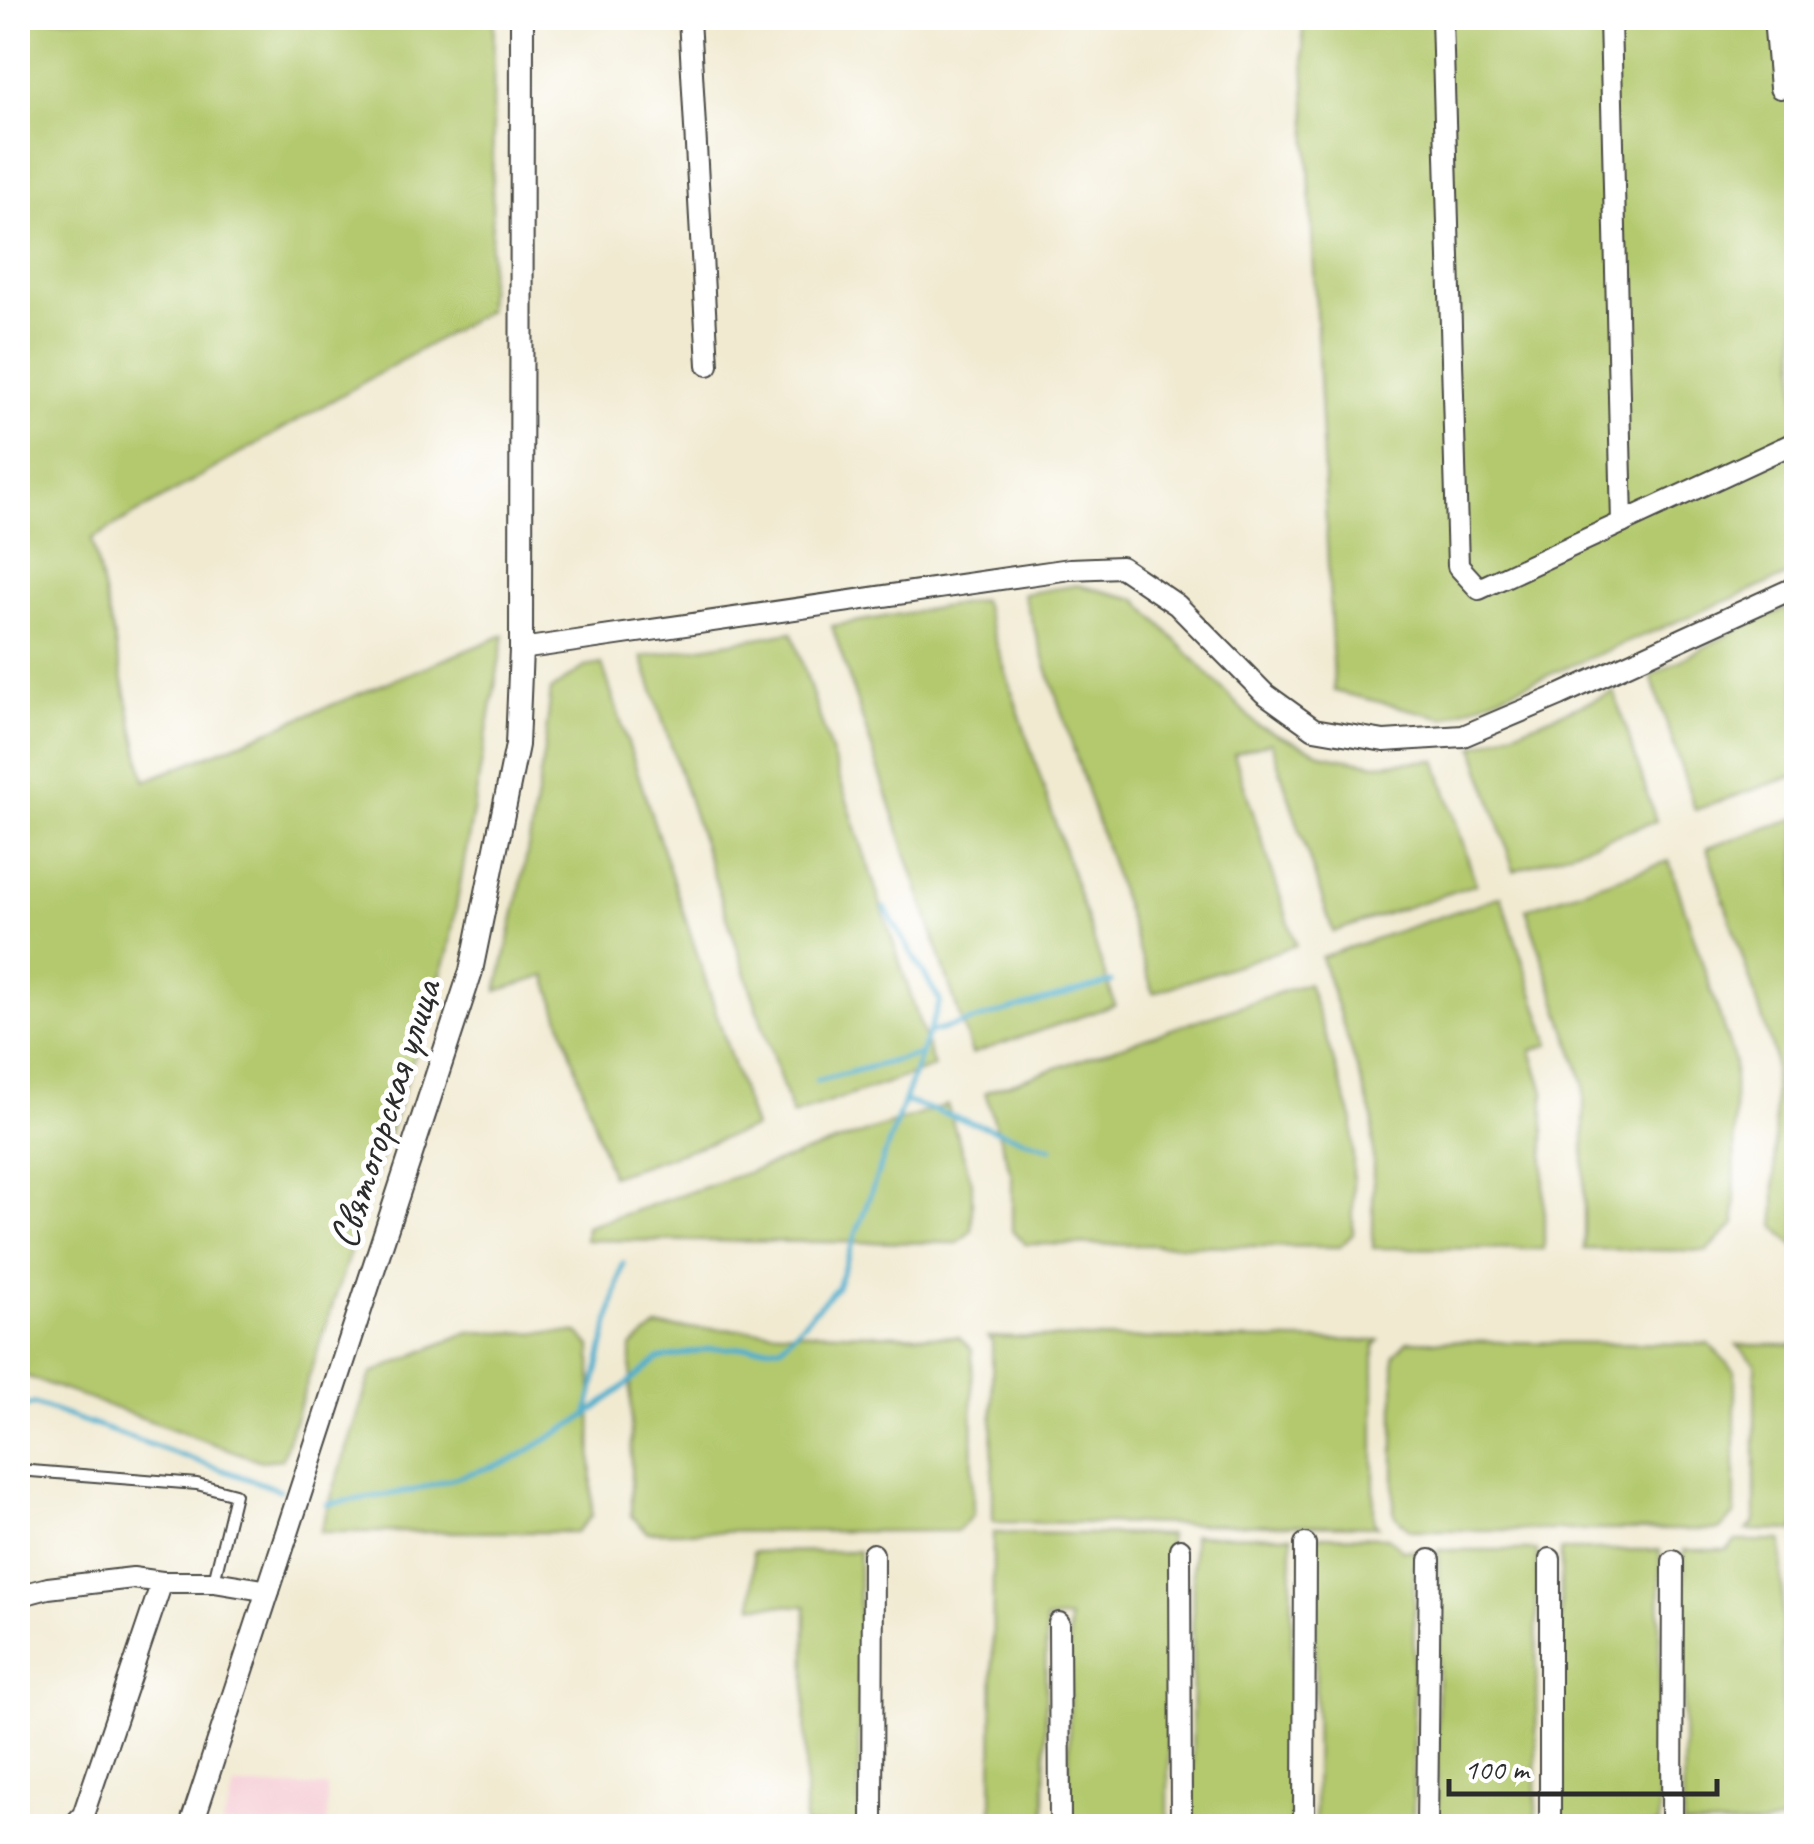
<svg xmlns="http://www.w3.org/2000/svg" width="1814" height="1844" font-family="Caveat,sans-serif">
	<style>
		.built { fill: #f6cfd7 }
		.green { fill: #b4c96e; stroke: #707a4c; stroke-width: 2.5 }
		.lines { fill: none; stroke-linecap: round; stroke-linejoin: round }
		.stream { stroke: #4eaecd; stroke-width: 5 }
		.service-casing { stroke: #494844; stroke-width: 14 }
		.minor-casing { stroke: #494844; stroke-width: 24 }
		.tertiary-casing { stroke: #494844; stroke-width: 26 }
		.service { stroke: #fff; stroke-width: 10 }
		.minor { stroke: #fff; stroke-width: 20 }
		.tertiary { stroke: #fff; stroke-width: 22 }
		.labels { text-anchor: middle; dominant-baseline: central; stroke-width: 10; stroke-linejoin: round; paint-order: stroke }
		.street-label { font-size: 42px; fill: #2b2b2b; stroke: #fff }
	</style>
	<rect width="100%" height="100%" fill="#fff"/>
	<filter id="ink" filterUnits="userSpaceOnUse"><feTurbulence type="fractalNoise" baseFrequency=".01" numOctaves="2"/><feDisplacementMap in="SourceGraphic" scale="20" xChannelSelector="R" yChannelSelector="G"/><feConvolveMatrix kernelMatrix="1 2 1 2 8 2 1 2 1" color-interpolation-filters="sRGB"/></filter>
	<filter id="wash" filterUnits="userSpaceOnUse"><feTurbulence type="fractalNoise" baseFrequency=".0048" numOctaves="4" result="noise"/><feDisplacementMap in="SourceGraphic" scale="40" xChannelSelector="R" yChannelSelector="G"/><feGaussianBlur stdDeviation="2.25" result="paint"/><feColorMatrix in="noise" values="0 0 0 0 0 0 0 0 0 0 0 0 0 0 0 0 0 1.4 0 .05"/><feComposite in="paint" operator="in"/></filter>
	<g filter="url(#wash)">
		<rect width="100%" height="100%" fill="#f1ead1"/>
		<polygon class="built" points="235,1787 327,1787 327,1826 222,1826"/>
		<g class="green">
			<polygon points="18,18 494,18 492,225 487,311 92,539 145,781 504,635 448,953 282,1459 261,1461 20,1374 18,1375"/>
			<polygon points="1302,18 1796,18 1796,572 1445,718 1334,691"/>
			<polygon points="1077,585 1136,599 1258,726 1325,755 1376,764 1436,760 1476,884 1333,932 1271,742 1234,754 1296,945 1153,993 1023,594"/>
			<polygon points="982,600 1115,1005 972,1054 832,626"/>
			<polygon points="1787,608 1796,637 1796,775 1695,810 1651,676 1739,629"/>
			<polygon points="792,632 934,1067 792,1115 642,657"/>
			<path d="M602 664 754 1128 611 1176 546 976 497 991C521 892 541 791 551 690L585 667Z"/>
			<polygon points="1614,692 1656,821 1514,871 1474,747"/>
			<polygon points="1796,818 1796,1248 1775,1226 1774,1054 1707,848"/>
			<polygon points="1669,861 1734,1060 1735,1224 1707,1251 1584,1249 1584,1084 1526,909"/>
			<polygon points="1501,896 1550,1044 1531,1051 1544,1091 1544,1249 1373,1248 1373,1118 1321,957"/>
			<polygon points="1308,983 1353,1121 1353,1234 1340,1247 1025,1244 1012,1231 1012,1176 985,1092"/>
			<polygon points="947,1105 972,1182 972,1230 958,1243 585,1240 586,1227"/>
			<polygon points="657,1327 959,1337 972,1350 973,1515 957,1531 648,1532 631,1516 631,1347"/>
			<polygon points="468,1332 578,1333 591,1346 592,1516 576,1532 320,1532 371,1374"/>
			<polygon points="988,1337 1379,1341 1374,1347 1374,1522 1378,1526 993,1522 992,1342"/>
			<polygon points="1407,1341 1709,1344 1735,1371 1735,1514 1719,1530 1410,1530 1394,1514 1394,1355"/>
			<polygon points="1737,1345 1796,1345 1796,1531 1747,1530 1755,1522 1755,1363"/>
			<polygon points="993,1533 1169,1535 1168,1826 1069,1826 1069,1619 1046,1620 1045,1826 992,1826"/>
			<polygon points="1193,1535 1292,1536 1291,1826 1192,1826"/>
			<polygon points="1316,1536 1388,1537 1402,1550 1414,1550 1413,1826 1315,1826"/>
			<polygon points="1736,1541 1782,1541 1782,1821 1763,1826 1683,1826 1684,1550 1727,1550"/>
			<polygon points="1438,1550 1537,1550 1536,1826 1437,1826"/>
			<polygon points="1561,1550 1660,1550 1659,1826 1560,1826"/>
			<polygon points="859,1551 859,1826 805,1826 806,1606 753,1605 753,1552"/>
		</g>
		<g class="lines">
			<g class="stream">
				<polyline points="929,1033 1111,982"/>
				<polyline points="816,1081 921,1054"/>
				<polyline points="904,1101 1052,1148"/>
				<polyline points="18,1408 34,1404 280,1490"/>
				<polyline points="588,1412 623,1263"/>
				<polyline points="327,1504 411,1491 511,1461 588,1415 658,1359 709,1349 781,1346 837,1287 940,1001 885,908"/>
			</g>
		</g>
	</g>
	<g filter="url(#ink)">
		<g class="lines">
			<g class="service-casing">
				<polyline id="service" points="18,1470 197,1484 235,1494 214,1581"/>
			</g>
			<g class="minor-casing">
				<g id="minor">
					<polyline points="689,18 708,365"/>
					<polyline points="1442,18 1458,566 1479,589 1796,442"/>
					<polyline points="1610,18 1622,523"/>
					<polyline points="1774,18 1780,88"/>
					<polyline points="521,649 1070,569 1121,567 1177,605 1264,693 1314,729 1384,741 1463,736 1560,695 1796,587"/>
					<polyline points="1796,1546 1796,1571"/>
					<polyline points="1180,1549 1181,1826"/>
					<polyline points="18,1596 48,1588 133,1578 162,1582 214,1582 269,1591"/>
					<polyline points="1059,1623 1060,1826"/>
					<polyline points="73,1826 83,1815 162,1582"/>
					<polyline points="872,1826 873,1554"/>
					<polyline points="1304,1826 1305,1544"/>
					<polyline points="1427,1826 1430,1560"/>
					<polyline points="1550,1826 1550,1559"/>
					<polyline points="1672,1826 1673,1561"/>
				</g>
			</g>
			<g class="tertiary-casing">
				<polyline id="tertiary" points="191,1826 471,971 517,745 521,649 522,18"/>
			</g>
			<use href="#service" class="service"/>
			<use href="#minor" class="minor"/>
			<use href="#tertiary" class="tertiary"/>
		</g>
	</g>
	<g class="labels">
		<g class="street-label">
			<text transform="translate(385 1114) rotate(-72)">Святогорская улица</text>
		</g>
	</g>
	<rect width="1814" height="1844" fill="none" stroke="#fff" stroke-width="60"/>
	<path d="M1449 1779v15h268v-15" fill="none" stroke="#2b2b2b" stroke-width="5"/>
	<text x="1464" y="1779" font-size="30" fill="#2b2b2b" stroke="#ffffff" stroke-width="8" paint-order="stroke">100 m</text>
</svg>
